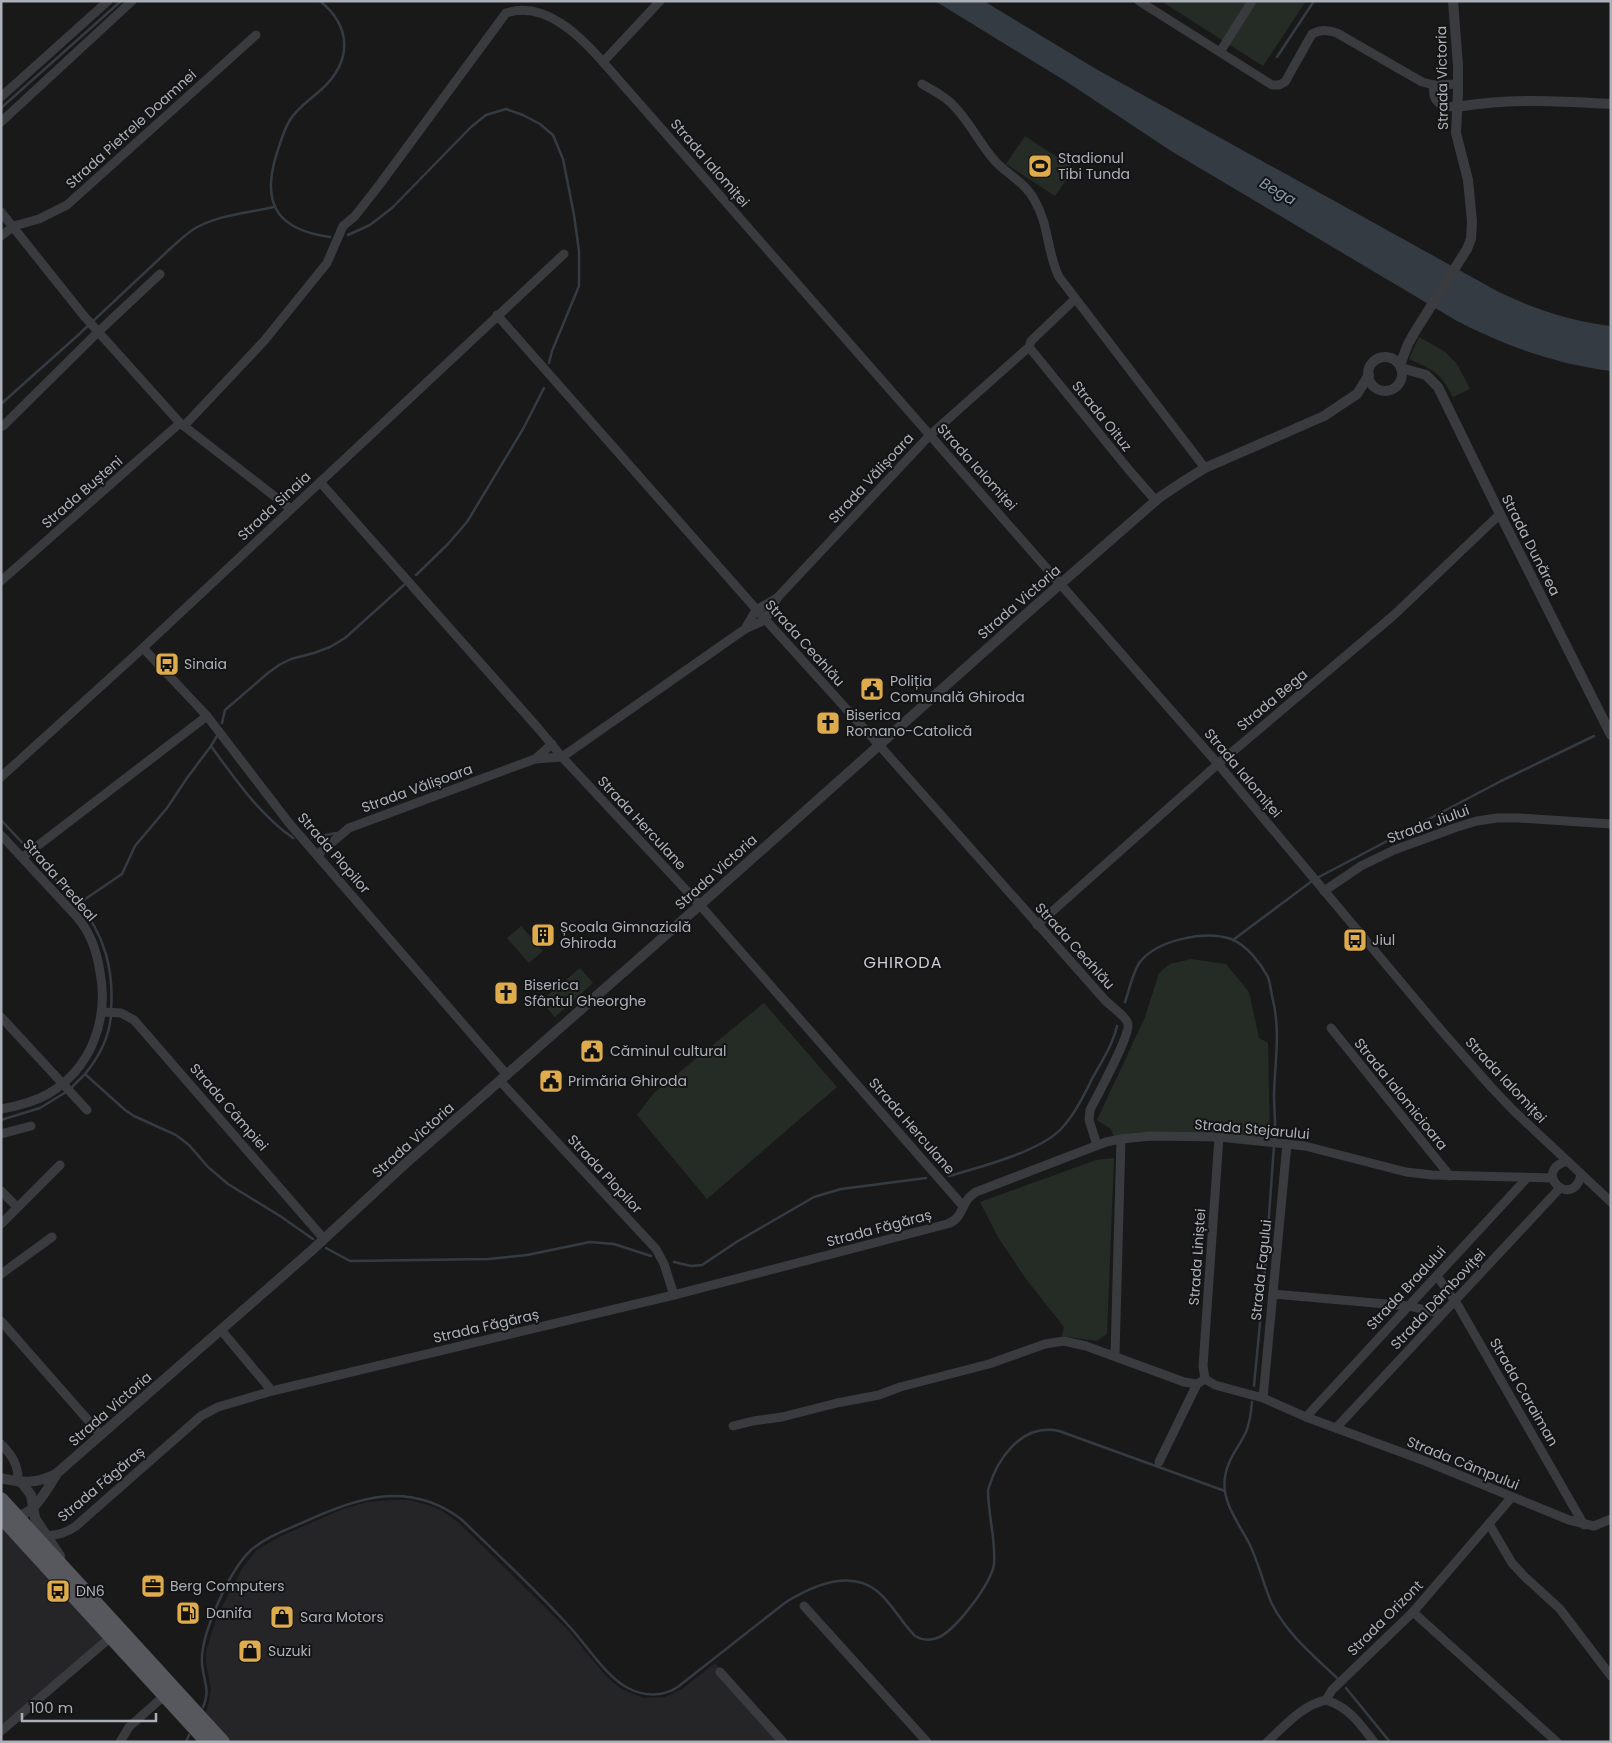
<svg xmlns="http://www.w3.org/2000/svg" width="1612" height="1743" font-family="Poppins,sans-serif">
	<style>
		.built { fill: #252527 }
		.green { fill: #252c26 }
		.water { fill: #343b42 }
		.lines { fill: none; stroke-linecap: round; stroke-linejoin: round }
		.stream { stroke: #343b42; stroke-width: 2.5 }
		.minor { stroke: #3a3b3f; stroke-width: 9 }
		.tertiary { stroke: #3a3b3f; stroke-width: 10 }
		.primary { stroke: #56585e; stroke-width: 14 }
		.labels { text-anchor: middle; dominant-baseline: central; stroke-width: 4; stroke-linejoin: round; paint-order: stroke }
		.street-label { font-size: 14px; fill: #acb0b9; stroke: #141415 }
		.poi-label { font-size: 14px; fill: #acb0b9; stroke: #141415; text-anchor: start }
		.water-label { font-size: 15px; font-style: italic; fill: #889daf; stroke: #141415 }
		.quarter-label { font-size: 16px; letter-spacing: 1px; fill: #cdcfd5; stroke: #141415 }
	</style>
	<rect width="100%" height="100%" fill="#19191a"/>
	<g class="built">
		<polygon points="390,1500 410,1500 428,1505 441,1510 458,1522 567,1629 606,1676 620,1688 643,1698 665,1697 682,1689 715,1663 785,1742 224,1742 204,1719 209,1702 211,1688 206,1663 206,1651 217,1616 243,1567 258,1549 283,1535 343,1509 367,1502"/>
		<polygon points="1,1508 118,1635 1,1734"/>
	</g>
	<g class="green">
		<polygon points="1161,1 1306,1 1263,66"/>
		<polygon points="1025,136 1074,168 1055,196 1006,164"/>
		<path d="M1419 337 1444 351 1457 364 1470 389 1453 397C1439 371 1435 371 1409 359Z"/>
		<polygon points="521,926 543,951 529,963 507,938"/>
		<path d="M1191 959 1226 964 1249 992 1259 1038 1268 1043 1270 1138C1219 1132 1165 1131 1114 1137L1111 1129 1097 1120 1145 1017 1159 973 1170 964Z"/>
		<polygon points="580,968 593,983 555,1017 541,1001"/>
		<polygon points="764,1003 837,1087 707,1199 637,1115 654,1093"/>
		<polygon points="1114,1158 1107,1334 1096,1341 1062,1336 1064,1327 1026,1279 998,1237 980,1202 1096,1160"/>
	</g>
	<path class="water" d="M935 1H984L1096 69 1497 291C1533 309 1571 321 1611 326V371C1555 364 1506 346 1457 321L1171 151 1067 82Z"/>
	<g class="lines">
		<g class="stream">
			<path d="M320 1C352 27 352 61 322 89 311 99 298 107 290 120 283 131 280 144 276 156 261 206 279 230 330 237"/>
			<polyline points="1277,57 1314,1"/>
			<polyline points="1,108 121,1"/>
			<polyline points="348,235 370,225 392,208 471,127 486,115 506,109 523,115 540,124 553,135 563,159 574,215 579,251 579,286 552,351 549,363"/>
			<path d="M1 404 76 337 172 247C179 241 186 234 194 229 217 215 248 213 274 207"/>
			<polyline points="416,575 447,545 467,522 523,429 544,388"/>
			<polyline points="222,723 225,710 268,673 279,665 291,659 314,653 330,647 345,638 404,585"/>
			<path d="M211 746C235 779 259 814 293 838"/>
			<polyline points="1,820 29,850"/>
			<polyline points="312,838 336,833"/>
			<polyline points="32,854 78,904"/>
			<polyline points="1317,878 1501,781 1594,736"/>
			<polyline points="1233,940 1312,881"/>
			<path d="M1125 1002C1129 991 1133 971 1140 962 1157 940 1205 930 1231 939 1247 945 1261 964 1268 977 1270 983 1271 990 1272 996 1281 1030 1275 1060 1274 1094 1274 1110 1276 1125 1275 1140"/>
			<path d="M111 1010C114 972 105 933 78 904L122 874 135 846 167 808 187 778 211 746 217 736"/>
			<path d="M111 1016C109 1038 99 1057 85 1074L125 1110 134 1116 176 1135 189 1145 208 1167 228 1184 280 1216 313 1239"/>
			<polyline points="70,1089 85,1074"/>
			<polyline points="1,1120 40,1108 66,1092"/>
			<path d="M949 1176C980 1167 1039 1152 1061 1129 1075 1114 1084 1095 1093 1077 1102 1061 1113 1044 1117 1026"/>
			<polyline points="326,1248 350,1261 489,1259 527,1255 590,1242 614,1244 651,1256"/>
			<polyline points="674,1262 691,1266 702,1265 738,1241 814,1197 841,1189 926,1178"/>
			<polyline points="1254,1386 1265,1270 1274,1146"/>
			<path d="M1252 1402C1251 1413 1250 1423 1246 1432 1239 1447 1227 1460 1225 1477 1221 1501 1238 1522 1249 1543 1259 1563 1263 1584 1272 1604 1287 1634 1313 1655 1337 1678"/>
			<polyline points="1346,1688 1390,1742"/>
			<path d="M203 1707C211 1689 203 1681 202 1663 201 1647 207 1630 213 1615 221 1595 235 1565 251 1550 266 1537 286 1530 304 1522 358 1497 409 1480 461 1519 497 1554 534 1588 568 1625 586 1644 605 1676 628 1688 645 1697 664 1697 679 1686L786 1602C812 1586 850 1569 877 1591 892 1603 901 1622 915 1636 922 1640 929 1641 937 1638 954 1633 993 1581 994 1564 996 1540 988 1515 988 1490 997 1459 1021 1423 1059 1431L1225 1491"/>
			<polyline points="186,1742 189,1735"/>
		</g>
		<g class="minor">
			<path d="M1139 1 1272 85H1279L1285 82 1312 34C1322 29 1327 30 1337 33L1422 82 1434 85 1458 84"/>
			<polyline points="1220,52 1252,1"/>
			<polyline points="603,62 660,1"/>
			<path d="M922 84C932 90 943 95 951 103 969 120 979 143 995 161 1008 175 1026 183 1035 201 1049 225 1047 253 1059 277L1205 468"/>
			<path d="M1434 85C1431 103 1441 107 1457 107"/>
			<polyline points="1,97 108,1"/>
			<polyline points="1,122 132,1"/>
			<polyline points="1,212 84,316 180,423 291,509"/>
			<polyline points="1,236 14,226 39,219 67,205 256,35"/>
			<path d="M497 315 764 618 879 745 1104 999C1109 1005 1127 1017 1128 1024 1130 1036 1097 1096 1090 1110L1089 1120 1097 1145"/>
			<polyline points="1029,347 1129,470 1156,501"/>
			<polyline points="3,426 98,332 160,274"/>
			<path d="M184 426 264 341 327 263 343 226 355 216 380 184 506 13C545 0 581 37 603 62L1218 764 1441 1030 1491 1087 1513 1110 1611 1202"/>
			<polyline points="320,482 538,728 562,757 700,905 963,1206"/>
			<polyline points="1,581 180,423"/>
			<polyline points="777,598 930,435 1029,347 1031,341 1075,299"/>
			<polyline points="143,648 207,716 289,823 507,1075"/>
			<polyline points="552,744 535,759 562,757 745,629 765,620 777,598 756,610 745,629"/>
			<polyline points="1,777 131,659 564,254"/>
			<path d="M1 835 77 917C91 933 97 952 100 972 109 1020 91 1069 48 1094 34 1102 18 1106 1 1109"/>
			<polyline points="317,855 349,828 535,759"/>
			<polyline points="23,857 207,716"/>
			<polyline points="1324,891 1361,866 1394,850 1457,827 1477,821 1497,818 1519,818 1611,824"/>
			<polyline points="1037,925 1218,764 1394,615 1500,514"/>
			<polyline points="102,1012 121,1013 134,1020 324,1239"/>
			<polyline points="1,1017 87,1110"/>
			<polyline points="1331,1028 1450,1176"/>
			<polyline points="500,1081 656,1249 664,1264 674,1295"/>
			<polyline points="1,1134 31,1126"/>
			<path d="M1567 1161C1530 1172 1574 1211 1581 1174"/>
			<polyline points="1,1191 17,1207"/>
			<polyline points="1,1224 60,1165"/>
			<polyline points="1,1274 52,1237"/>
			<polyline points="1437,1276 1457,1304 1584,1525"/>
			<polyline points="1273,1294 1409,1306 1442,1314"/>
			<polyline points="1,1321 101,1435"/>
			<polyline points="221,1330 272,1391"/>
			<polyline points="1115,1355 1121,1139"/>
			<polyline points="1205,1379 1215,1385 1263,1398 1306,1417 1425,1461 1569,1520 1594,1526 1611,1519"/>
			<polyline points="1205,1379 1203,1366 1219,1137"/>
			<polyline points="1263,1398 1287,1144"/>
			<polyline points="1306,1417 1527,1178"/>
			<polyline points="733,1426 753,1421 782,1417 837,1403 879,1395 900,1387 989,1364 1045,1344 1064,1341 1086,1346 1184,1382 1197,1384 1205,1379"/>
			<polyline points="1336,1428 1560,1188"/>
			<path d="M1 1444C12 1455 19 1466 18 1482"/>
			<polyline points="1159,1462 1197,1384"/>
			<polyline points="1489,1524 1512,1563 1524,1576 1560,1609 1611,1676"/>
			<path d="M46 1536C58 1535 66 1533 76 1526L201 1416 218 1407 272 1391 674 1295 947 1224C965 1218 960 1201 976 1192L1106 1142 1121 1139 1151 1136 1219 1137 1305 1146 1406 1172 1432 1175 1553 1178"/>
			<polyline points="804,1606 927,1742"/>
			<polyline points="1413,1612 1557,1742"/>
			<polyline points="720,1672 783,1742"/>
			<path d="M1326 1700C1350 1708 1359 1723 1374 1742"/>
			<polyline points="1,1731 112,1636"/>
			<polyline points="120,1742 129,1727 165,1695"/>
			<path d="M1267 1742C1285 1726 1302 1705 1326 1700L1332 1690 1413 1612 1511 1498"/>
		</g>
		<g class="tertiary">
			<path d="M1457 107C1510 98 1558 101 1611 104"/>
			<circle cx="1385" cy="374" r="17"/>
			<polyline points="1400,365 1408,344 1416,330 1467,249 1471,239 1472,221 1468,180 1456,133 1458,92 1458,66 1453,1"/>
			<polyline points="1401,368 1426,375 1438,387 1500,514 1611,735"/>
			<path d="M1 1478C22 1483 36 1484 56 1474L311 1251 406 1163 700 905 1034 607 1160 497 1184 481 1205 468 1324 416 1357 394 1369 375"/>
			<polyline points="22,1483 31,1495 35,1518 60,1556"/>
			<path d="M12 1517C33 1517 46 1491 56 1475"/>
		</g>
		<g class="primary">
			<polyline points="1,1499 223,1742"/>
			<polyline points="1,1517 207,1742"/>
		</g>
	</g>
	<defs>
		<g id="stadium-square" transform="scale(1.25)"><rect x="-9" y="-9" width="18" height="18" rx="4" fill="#deab4d" stroke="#141415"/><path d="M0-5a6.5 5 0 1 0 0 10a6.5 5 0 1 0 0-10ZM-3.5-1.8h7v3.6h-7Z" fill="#111"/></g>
		<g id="bus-square" transform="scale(1.25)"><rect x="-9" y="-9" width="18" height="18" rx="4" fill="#deab4d" stroke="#141415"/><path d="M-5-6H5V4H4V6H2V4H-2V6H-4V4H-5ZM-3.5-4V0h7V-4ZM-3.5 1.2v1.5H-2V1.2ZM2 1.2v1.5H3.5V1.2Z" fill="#111"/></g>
		<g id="civic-square" transform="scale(1.25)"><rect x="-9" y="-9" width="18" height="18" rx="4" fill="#deab4d" stroke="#141415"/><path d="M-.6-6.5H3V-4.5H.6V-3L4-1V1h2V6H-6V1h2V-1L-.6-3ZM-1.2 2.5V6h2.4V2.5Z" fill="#111"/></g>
		<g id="church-square" transform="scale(1.25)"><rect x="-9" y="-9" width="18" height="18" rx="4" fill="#deab4d" stroke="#141415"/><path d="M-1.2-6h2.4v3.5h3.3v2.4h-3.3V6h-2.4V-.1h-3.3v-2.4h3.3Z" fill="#111"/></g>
		<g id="building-square" transform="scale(1.25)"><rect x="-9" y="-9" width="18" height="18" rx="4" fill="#deab4d" stroke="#141415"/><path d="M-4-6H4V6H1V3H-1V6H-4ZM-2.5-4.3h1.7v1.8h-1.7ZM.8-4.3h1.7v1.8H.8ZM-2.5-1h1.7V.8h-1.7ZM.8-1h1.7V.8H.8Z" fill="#111"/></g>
		<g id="office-square" transform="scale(1.25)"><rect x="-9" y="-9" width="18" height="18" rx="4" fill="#deab4d" stroke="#141415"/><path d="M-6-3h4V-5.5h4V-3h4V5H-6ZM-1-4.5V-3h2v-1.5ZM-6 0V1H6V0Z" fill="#111"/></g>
		<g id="fuel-square" transform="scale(1.25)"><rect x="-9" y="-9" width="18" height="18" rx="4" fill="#deab4d" stroke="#141415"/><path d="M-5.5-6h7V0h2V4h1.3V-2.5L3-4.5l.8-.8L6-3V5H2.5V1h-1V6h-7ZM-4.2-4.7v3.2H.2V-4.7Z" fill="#111"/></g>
		<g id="shop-square" transform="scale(1.25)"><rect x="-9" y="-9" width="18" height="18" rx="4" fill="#deab4d" stroke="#141415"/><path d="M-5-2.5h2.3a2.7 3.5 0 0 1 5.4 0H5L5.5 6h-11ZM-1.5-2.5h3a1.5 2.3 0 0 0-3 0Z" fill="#111"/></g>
	</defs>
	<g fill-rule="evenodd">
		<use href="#stadium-square" x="1040" y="166"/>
		<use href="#bus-square" x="167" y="664"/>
		<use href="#civic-square" x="872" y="689"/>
		<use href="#church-square" x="828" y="723"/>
		<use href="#building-square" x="543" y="935"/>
		<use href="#bus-square" x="1355" y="940"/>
		<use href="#church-square" x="506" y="993"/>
		<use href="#civic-square" x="592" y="1051"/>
		<use href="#civic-square" x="551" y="1081"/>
		<use href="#office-square" x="153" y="1586"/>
		<use href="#bus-square" x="58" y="1591"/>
		<use href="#fuel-square" x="188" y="1613"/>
		<use href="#shop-square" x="282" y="1617"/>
		<use href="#shop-square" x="250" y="1651"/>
	</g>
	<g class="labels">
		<g class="street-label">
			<text transform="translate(1442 78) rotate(-91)">Strada Victoria</text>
			<text transform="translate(131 129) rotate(-42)">Strada Pietrele Doamnei</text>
			<text transform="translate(710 163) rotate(49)">Strada Ialomiței</text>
			<text transform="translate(1102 416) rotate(51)">Strada Oituz</text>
			<text transform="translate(977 467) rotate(48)">Strada Ialomiței</text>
			<text transform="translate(871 478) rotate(-47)">Strada Vălișoara</text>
			<text transform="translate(82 492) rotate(-41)">Strada Bușteni</text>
			<text transform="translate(274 506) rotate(-43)">Strada Sinaia</text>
			<text transform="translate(1531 545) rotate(63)">Strada Dunărea</text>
			<text transform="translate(1019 602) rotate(-41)">Strada Victoria</text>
			<text transform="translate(805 643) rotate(48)">Strada Ceahlău</text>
			<text transform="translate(1272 700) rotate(-40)">Strada Bega</text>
			<text transform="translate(1243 773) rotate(50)">Strada Ialomiței</text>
			<text transform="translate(417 788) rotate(-20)">Strada Vălișoara</text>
			<text transform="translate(642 823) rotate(47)">Strada Herculane</text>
			<text transform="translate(1428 824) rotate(-20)">Strada Jiului</text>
			<text transform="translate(334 853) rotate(49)">Strada Plopilor</text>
			<text transform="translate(716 872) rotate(-42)">Strada Victoria</text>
			<text transform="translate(60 880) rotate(49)">Strada Predeal</text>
			<text transform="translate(1075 946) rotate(48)">Strada Ceahlău</text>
			<text transform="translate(1506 1080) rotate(47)">Strada Ialomiței</text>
			<text transform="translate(1401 1094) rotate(51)">Strada Ialomicioara</text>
			<text transform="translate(229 1107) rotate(49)">Strada Câmpiei</text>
			<text transform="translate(912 1126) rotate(49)">Strada Herculane</text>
			<text transform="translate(1252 1129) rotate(5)">Strada Stejarului</text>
			<text transform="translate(413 1140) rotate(-42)">Strada Victoria</text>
			<text transform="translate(605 1174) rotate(47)">Strada Plopilor</text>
			<text transform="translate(879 1228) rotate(-15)">Strada Făgăraș</text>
			<text transform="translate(1197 1257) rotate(-86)">Strada Liniștei</text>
			<text transform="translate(1261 1270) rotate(-84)">Strada Fagului</text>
			<text transform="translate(1406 1288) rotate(-47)">Strada Bradului</text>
			<text transform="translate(1438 1299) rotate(-47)">Strada Dâmboviței</text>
			<text transform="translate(486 1326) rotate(-13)">Strada Făgăraș</text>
			<text transform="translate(1524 1392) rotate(60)">Strada Caraiman</text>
			<text transform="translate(110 1409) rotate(-41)">Strada Victoria</text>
			<text transform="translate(1463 1463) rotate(22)">Strada Câmpului</text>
			<text transform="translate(101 1484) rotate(-40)">Strada Făgăraș</text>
			<text transform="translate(1385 1618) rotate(-45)">Strada Orizont</text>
		</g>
		<g class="poi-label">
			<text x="1058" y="158">Stadionul<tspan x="1058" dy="16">Tibi Tunda</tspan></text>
			<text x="184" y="664">Sinaia</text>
			<text x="890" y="681">Poliția<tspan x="890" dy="16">Comunală Ghiroda</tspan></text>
			<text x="846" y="715">Biserica<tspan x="846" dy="16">Romano-Catolică</tspan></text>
			<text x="560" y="927">Școala Gimnazială<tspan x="560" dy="16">Ghiroda</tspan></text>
			<text x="1372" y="940">Jiul</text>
			<text x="524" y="985">Biserica<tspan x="524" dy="16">Sfântul Gheorghe</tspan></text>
			<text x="610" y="1051">Căminul cultural</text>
			<text x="568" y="1081">Primăria Ghiroda</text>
			<text x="170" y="1586">Berg Computers</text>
			<text x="76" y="1591">DN6</text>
			<text x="206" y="1613">Danifa</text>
			<text x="300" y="1617">Sara Motors</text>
			<text x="268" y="1651">Suzuki</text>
		</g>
		<g class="water-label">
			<text transform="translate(1278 191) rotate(30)">Bega</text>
		</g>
		<g class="quarter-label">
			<text x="903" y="962">GHIRODA</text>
		</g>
	</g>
	<rect width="1612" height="1743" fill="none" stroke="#acb0b9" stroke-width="5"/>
	<path d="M22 1713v8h134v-8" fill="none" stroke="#acb0b9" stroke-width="2.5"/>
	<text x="30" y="1713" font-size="15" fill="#acb0b9" stroke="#141415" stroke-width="4" paint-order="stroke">100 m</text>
</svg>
